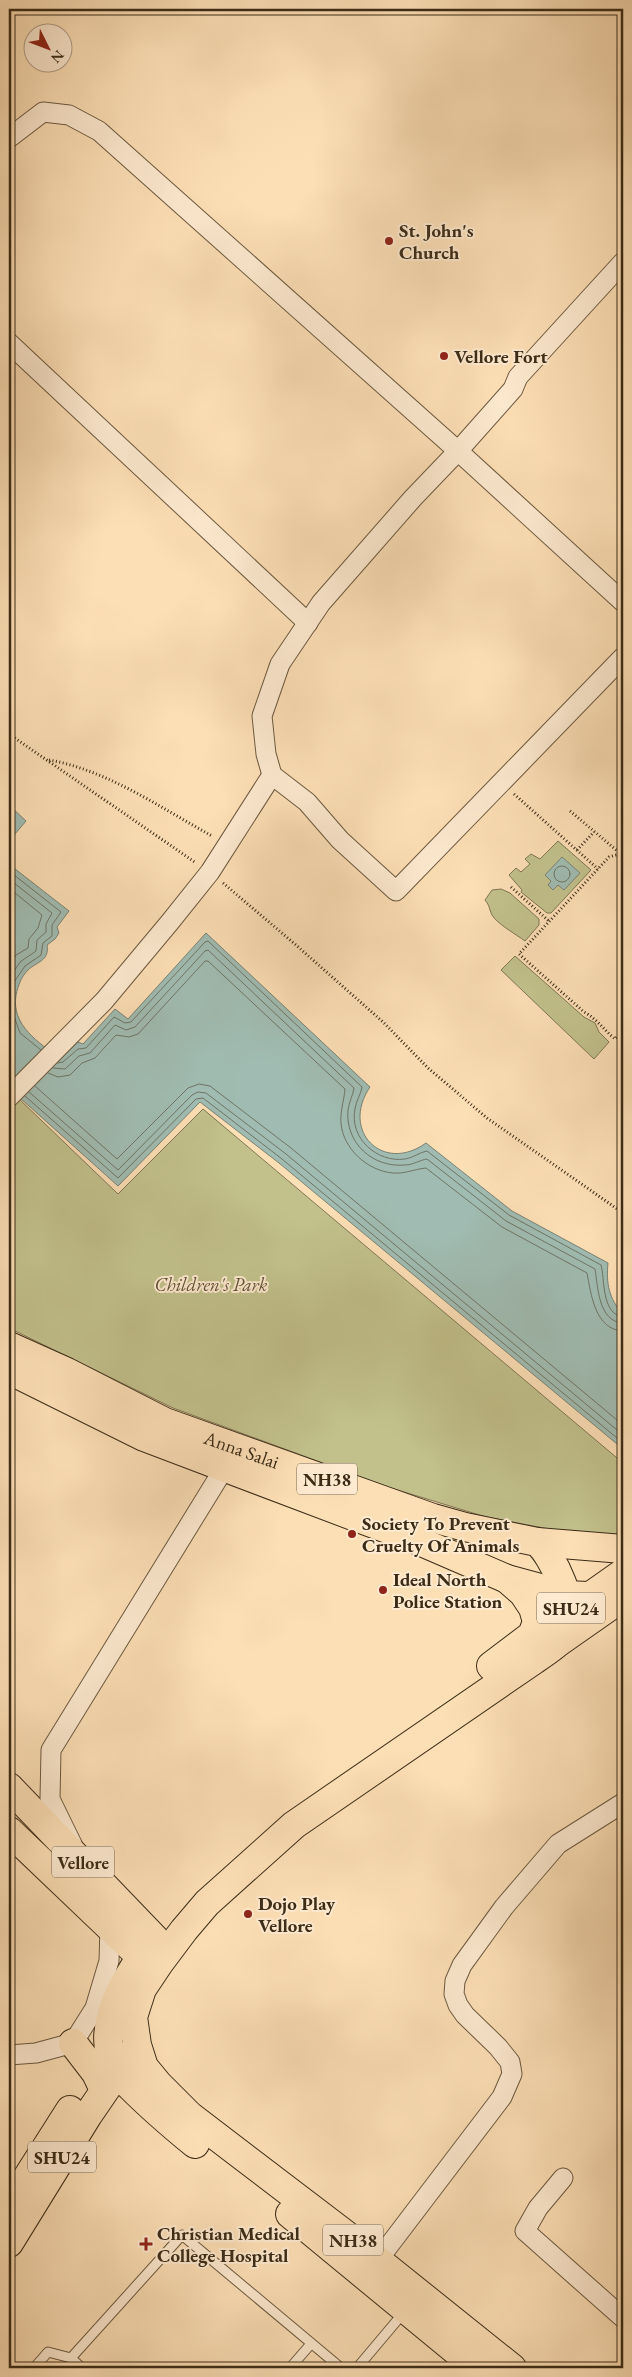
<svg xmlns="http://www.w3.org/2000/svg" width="632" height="2377" font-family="'EB Garamond',serif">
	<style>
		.green { fill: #c2c18c; stroke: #7f7652 }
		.water { fill: #a0bcb2; stroke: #788274 }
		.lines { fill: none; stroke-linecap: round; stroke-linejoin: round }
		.shore { stroke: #6e7464; stroke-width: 1 }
		.service-casing { stroke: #6c593f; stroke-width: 11 }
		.minor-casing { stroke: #6c593f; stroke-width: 21 }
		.primary-casing { stroke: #3c2c17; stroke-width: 30 }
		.trunk-casing { stroke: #3c2c17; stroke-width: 30 }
		.path { stroke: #3c2c17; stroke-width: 3; stroke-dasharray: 1 2.5; stroke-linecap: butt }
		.service { stroke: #feead0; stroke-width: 9 }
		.minor { stroke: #feead0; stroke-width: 19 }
		.primary { stroke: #fddfb6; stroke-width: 28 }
		.trunk { stroke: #fddfb6; stroke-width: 28 }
		.poi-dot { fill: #8f2418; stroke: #feead0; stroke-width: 2 }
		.labels { text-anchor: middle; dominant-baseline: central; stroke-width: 4; stroke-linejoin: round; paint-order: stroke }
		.shield { fill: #feead0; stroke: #76654e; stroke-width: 1 }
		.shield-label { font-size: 18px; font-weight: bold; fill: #3c2c17 }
		.poi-label { font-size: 19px; font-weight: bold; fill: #3c2c17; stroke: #feead0; text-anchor: start }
		.park-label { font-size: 19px; font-style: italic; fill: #5e5134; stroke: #feead0 }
		.street-label { font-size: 19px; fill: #3c2c17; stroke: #feead0 }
	</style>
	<rect width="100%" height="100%" fill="#fddfb6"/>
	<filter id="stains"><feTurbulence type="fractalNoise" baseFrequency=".004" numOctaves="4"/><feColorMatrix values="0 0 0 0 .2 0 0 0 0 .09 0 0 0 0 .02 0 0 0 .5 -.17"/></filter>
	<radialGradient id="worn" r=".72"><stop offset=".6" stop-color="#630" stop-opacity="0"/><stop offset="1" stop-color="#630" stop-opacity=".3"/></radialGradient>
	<g class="green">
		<polygon points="558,841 591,870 551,913 547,913 521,892 522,890 509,875 516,868 521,872 530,864 525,859 531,854 540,859"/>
		<path d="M501 889 510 893 539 919V925L525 941C517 935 496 923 492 915 489 909 490 906 485 900L492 890Z"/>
		<polygon points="515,956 584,1017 595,1023 599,1032 609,1042 594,1059 501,970"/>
		<polygon points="16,1096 118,1194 203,1109 623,1463 623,1539 565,1532 486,1517 391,1488 173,1408 9,1328 9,1104"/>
	</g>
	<g class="water">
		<polygon points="9,805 26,821 9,841"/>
		<polygon points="562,857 580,873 564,890 558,885 553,890 548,885 551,881 545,875"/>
		<path d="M10 865 69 911 57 927 59 933 55 939 47 945C50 961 36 962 28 970 21 977 18 986 16 995 11 1026 39 1042 60 1059L78 1042 83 1044 115 1009 128 1019 206 933 370 1087C340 1131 383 1174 426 1143L512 1211 608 1263C606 1284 609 1299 623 1314V1449L279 1163 200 1102 118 1186 9 1088Z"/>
	</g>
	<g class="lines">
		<g class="shore">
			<circle cx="562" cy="874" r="8"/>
			<polyline points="9,871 61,912 52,925 52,936 43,943 41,955 25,966 14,982 10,1005 20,1033 41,1050"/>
			<polyline points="9,879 52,913 46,924 46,932 37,940 36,951 20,962 9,979"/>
			<polyline points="9,888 42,915 38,928 29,939 28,948 16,955 9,965"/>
			<path d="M58 1063 63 1062 78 1049 86 1048 114 1017 125 1023 131 1022 205 942 208 941 362 1087C361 1094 356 1101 355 1109 349 1138 377 1163 405 1159 413 1158 420 1152 427 1151L509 1215 601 1265C605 1279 601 1314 623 1317"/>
			<path d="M53 1068 65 1069 79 1056 90 1053 115 1025 126 1030 135 1027 205 951 208 950 354 1088C353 1095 349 1102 348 1110 345 1143 373 1168 405 1165 413 1165 420 1160 427 1159L506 1221 595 1269C598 1286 598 1322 623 1323"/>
			<path d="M48 1073 58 1077 70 1075 82 1063 95 1058 116 1035 129 1037 138 1034 205 961H208L345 1089C344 1101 340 1111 341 1123 343 1149 368 1171 393 1173 405 1174 415 1169 426 1168L502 1227 587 1273C591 1294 595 1330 623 1331"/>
			<polyline points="35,1086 117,1159 188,1088 199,1084 210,1086 291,1148 623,1425"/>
			<polyline points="29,1092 118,1170 192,1095 198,1092 206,1093 286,1154 623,1435"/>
			<polyline points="25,1096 118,1178 196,1099 203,1098 282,1159 623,1443"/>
		</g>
		<g class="service-casing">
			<g id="service">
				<polyline points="71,2358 82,2368"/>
				<polyline points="34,2368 48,2352 71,2358 182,2235 341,2368"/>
				<polyline points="290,2368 310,2345"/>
				<polyline points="357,2368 405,2311"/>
			</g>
		</g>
		<g class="minor-casing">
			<g id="minor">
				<polyline points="9,138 43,112 69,115 99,131 458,451 513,389 518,377 623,262"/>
				<polyline points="9,343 308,623"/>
				<polyline points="623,602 458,451 413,498 321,603 280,664 262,716 266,754 272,775 307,802 340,840 396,891 623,657"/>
				<polyline points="9,1097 104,1001 170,922 210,872 272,775"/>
				<polyline points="72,1844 50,1799 51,1750 225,1467"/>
				<polyline points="9,2055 36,2053 73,2043 95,2008 109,1961 110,1926 108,1921"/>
				<polyline points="563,2178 538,2208 525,2231 623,2318"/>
				<polyline points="378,2260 502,2097 512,2074 510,2062 498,2047 465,2015 458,2005 454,1994 455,1981 462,1965 504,1907 558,1844 623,1803"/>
			</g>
		</g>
		<g class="primary-casing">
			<g id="primary">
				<polyline points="537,1542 623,1549"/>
				<polyline points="507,1579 566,1595 588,1596"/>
				<polyline points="521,1645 623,1573"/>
				<polyline points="553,1646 623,1597"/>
				<polyline points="9,1787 155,1939"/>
				<polyline points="9,1831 141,1957"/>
				<polyline points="73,2043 96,2073 104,2090"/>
				<polyline points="9,2206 70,2110"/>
				<polyline points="9,2243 88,2115 129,2055"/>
			</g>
		</g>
		<g class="trunk-casing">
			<g id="trunk">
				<path id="s1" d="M9 1346 67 1372 165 1422 433 1518 465 1527 537 1542C553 1555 577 1608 568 1629 562 1642 546 1652 534 1660L294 1825 207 1903 184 1930 160 1962 142 1989 133 2017 137 2045 144 2067 158 2084 190 2116 346 2235 512 2368"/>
				<polyline points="9,1370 144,1437 419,1541 507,1579 523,1593 533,1608 537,1622 532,1635 491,1666"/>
				<path d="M139 1960C118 1991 96 2033 116 2071 119 2077 127 2083 132 2088 152 2108 173 2126 195 2144"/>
				<polyline points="290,2214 477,2368"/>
			</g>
		</g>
		<g class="path">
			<polyline points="9,734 196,863"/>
			<path d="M49 760C107 770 161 808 212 836"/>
			<polyline points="514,794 598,869"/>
			<polyline points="570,811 621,854"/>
			<polyline points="577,850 594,832"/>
			<path d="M623 853 609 857 519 954 584 1012C597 1019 604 1030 615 1039L623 1031"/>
			<polyline points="223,883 296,945 383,1022 428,1068 487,1118 623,1213"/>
			<polyline points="511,887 550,922"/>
		</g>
		<use href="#service" class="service"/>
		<use href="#minor" class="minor"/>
		<use href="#primary" class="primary"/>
		<use href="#trunk" class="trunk"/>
	</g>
	<g class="poi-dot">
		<circle cx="389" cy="241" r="5"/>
		<circle cx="444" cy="356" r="5"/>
		<circle cx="352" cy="1534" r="5"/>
		<circle cx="383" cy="1590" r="5"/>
		<circle cx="248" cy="1914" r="5"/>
		<path d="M143.5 2236.5h5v5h5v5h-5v5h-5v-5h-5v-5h5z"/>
	</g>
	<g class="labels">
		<g class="shield">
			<rect x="297" y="1463.5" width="60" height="31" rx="4"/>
			<rect x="537" y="1592.5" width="68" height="31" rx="4"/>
			<rect x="52" y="1846.5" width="62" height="31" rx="4"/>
			<rect x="28" y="2141.5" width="68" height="31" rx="4"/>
			<rect x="323" y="2224.5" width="60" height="31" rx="4"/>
		</g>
		<g class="shield-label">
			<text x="327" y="1479">NH38</text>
			<text x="571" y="1608">SHU24</text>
			<text x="83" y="1862">Vellore</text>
			<text x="62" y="2157">SHU24</text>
			<text x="353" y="2240">NH38</text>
		</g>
		<g class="poi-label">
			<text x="399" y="230">St. John's<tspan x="399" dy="22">Church</tspan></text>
			<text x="454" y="356">Vellore Fort</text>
			<text x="362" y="1523">Society To Prevent<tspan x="362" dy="22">Cruelty Of Animals</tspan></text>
			<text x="393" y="1579">Ideal North<tspan x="393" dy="22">Police Station</tspan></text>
			<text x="258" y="1903">Dojo Play<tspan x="258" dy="22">Vellore</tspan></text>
			<text x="157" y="2233">Christian Medical<tspan x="157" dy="22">College Hospital</tspan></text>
		</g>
		<g class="park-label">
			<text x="211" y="1284">Children's Park</text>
		</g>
		<g class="street-label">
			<text stroke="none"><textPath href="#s1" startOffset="255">Anna Salai</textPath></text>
		</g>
	</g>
	<rect width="632" height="2377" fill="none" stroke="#fddfb6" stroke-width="30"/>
	<rect x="10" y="10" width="612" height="2357" fill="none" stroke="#3c2c17" stroke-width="2.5"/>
	<rect x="15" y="15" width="602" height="2347" fill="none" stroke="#3c2c17"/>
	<g transform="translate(48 48) rotate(132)"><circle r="24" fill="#feead0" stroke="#b09e86"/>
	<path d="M0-4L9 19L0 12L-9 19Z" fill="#8f2418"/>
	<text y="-8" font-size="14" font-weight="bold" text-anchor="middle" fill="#3c2c17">N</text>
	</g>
	<rect width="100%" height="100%" filter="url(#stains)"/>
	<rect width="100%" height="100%" fill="url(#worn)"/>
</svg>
